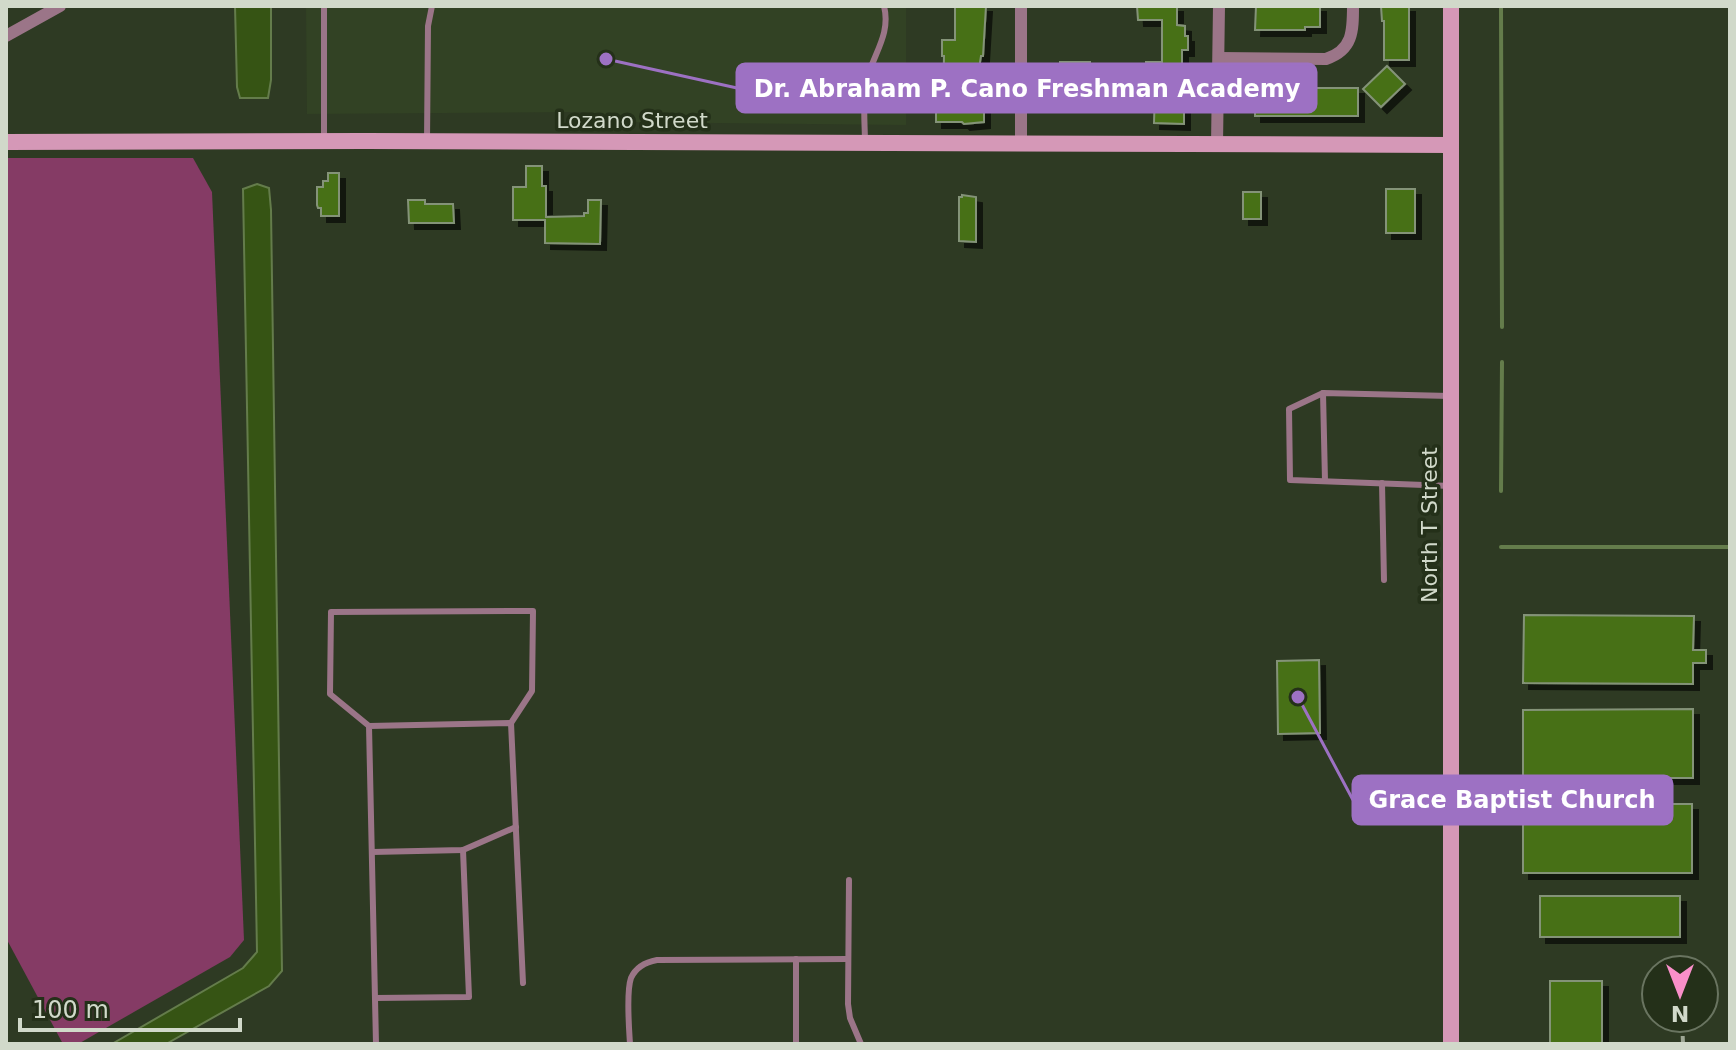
<svg xmlns="http://www.w3.org/2000/svg" width="1736" height="1050" font-family="'DejaVu Sans',sans-serif">
	<style>
		.built { fill: #324224 }
		.green { fill: #853b65 }
		.water { fill: #365414; stroke: #647c4b; stroke-width: 2 }
		.lines { fill: none; stroke-linecap: round; stroke-linejoin: round }
		.stream { stroke: #647c4b; stroke-width: 4 }
		.building { fill: #476f18; stroke: #849378; stroke-width: 2; filter: url(#shadow) }
		.lane { stroke: #9b7588; stroke-width: 6 }
		.street { stroke: #9b7588; stroke-width: 12 }
		.secondary { stroke: #d598b7; stroke-width: 16 }
		.rail { stroke: #9da694; stroke-width: 4; stroke-dasharray: 12 6; stroke-linecap: butt }
		.labels { text-anchor: middle; dominant-baseline: central; stroke-width: 7; stroke-linejoin: round; paint-order: stroke }
		.street-label { font-size: 22px; fill: #d1d9ca; stroke: #243019 }
		.leader { fill: none; stroke: #9d71c3; stroke-width: 3 }
		.callout-dot { fill: #9d71c3; stroke: #243019; stroke-width: 3 }
		.callout { fill: #9d71c3; stroke: #9d71c3; stroke-width: 3 }
		.callout-label { font-size: 24px; text-anchor: middle; font-weight: bold; fill: #fff }
	</style>
	<defs>
		<filter id="shadow"><feDropShadow dx="6" dy="6" stdDeviation="0" flood-color="#0009"/></filter>
	</defs>
	<rect width="100%" height="100%" fill="#2e3a23"/>
	<polygon class="built" points="306,6 906,6 906,125 616,122 584,112 307,114"/>
	<polygon class="green" points="6,158 193,158 212,192 244,940 230,957 78,1044 63,1044 6,938"/>
	<g class="water">
		<polygon points="235,6 271,6 271,80 268,98 240,98 237,87"/>
		<polygon points="257,184 269,188 271,210 282,971 269,986 166,1044 112,1044 243,968 257,952 243,189"/>
	</g>
	<g class="lines">
		<g class="stream">
			<polyline points="1501,6 1502,327"/>
			<polyline points="1501,491 1502,362"/>
			<polyline points="1501,547 1730,547"/>
		</g>
	</g>
	<g class="building">
		<polygon points="955,6 986,6 983,56 981,56 980,62 980,99 984,99 984,122 964,124 962,122 936,122 936,99 943,99 944,56 942,56 942,40 955,40"/>
		<polygon points="1137,6 1177,6 1177,25 1185,26 1185,36 1188,36 1188,50 1182,50 1182,76 1184,76 1184,124 1154,123 1155,89 1152,89 1152,73 1146,73 1146,62 1162,62 1162,20 1138,20"/>
		<polygon points="1256,6 1320,6 1320,27 1305,27 1305,30 1255,30"/>
		<polygon points="1381,6 1409,6 1409,60 1384,60 1384,21 1382,21"/>
		<rect x="1060" y="62" width="30" height="28"/>
		<polygon points="1387,66 1405,84 1381,107 1363,89"/>
		<rect x="1255" y="88" width="103" height="28"/>
		<polygon points="526,166 542,166 542,186 546,186 546,217 584,216 584,213 588,213 588,200 601,200 600,244 545,243 545,220 513,220 513,187 526,187"/>
		<polygon points="328,173 339,173 339,216 321,216 321,208 318,208 317,205 317,187 323,187 323,181 328,181"/>
		<rect x="1386" y="189" width="29" height="44"/>
		<rect x="1243" y="192" width="18" height="27"/>
		<polygon points="962,195 976,197 976,242 959,241 959,197 962,197"/>
		<polygon points="408,200 425,200 425,204 453,204 454,223 409,223"/>
		<polygon points="1524,615 1694,616 1693,650 1706,650 1706,663 1693,663 1693,684 1523,683"/>
		<polygon points="1319,660 1320,733 1278,734 1277,661"/>
		<polygon points="1693,709 1693,778 1523,778 1523,710"/>
		<rect x="1523" y="804" width="169" height="69"/>
		<rect x="1540" y="896" width="140" height="41"/>
		<rect x="1550" y="981" width="52" height="63"/>
	</g>
	<g class="lines">
		<g class="lane">
			<polyline points="324,141 324,6"/>
			<polyline points="427,141 428,26 432,6"/>
			<path d="M865 143C865 124 862 97 867 79 874 53 891 34 884 6"/>
			<polyline points="1323,393 1325,481"/>
			<polyline points="1450,396 1323,393 1289,409 1290,480 1451,486"/>
			<polyline points="1382,483 1384,580"/>
			<polyline points="369,726 330,694 331,612 533,611 532,691 511,723"/>
			<polyline points="372,852 463,850 516,827"/>
			<polyline points="849,880 848,1004 850,1018 861,1044"/>
			<polyline points="375,998 469,997 463,850"/>
			<polyline points="376,1044 369,726 511,723 523,983"/>
			<path d="M630 1044C629 1028 626 992 631 978 636 967 646 962 657 960L848 959"/>
			<polyline points="796,1044 796,959"/>
		</g>
		<g class="street">
			<polyline points="6,36 60,6"/>
			<path d="M1219 58 1326 59C1353 50 1353 31 1353 6"/>
			<polyline points="1021,143 1021,6"/>
			<polyline points="1217,144 1219,6"/>
		</g>
		<g class="secondary">
			<polyline points="1451,6 1451,1044"/>
			<polyline points="6,142 366,141 1451,145"/>
		</g>
		<polyline class="rail" points="1682,1018 1683,1044"/>
	</g>
	<g class="labels">
		<g class="street-label">
			<text x="632" y="120">Lozano Street</text>
			<text transform="translate(1429 525) rotate(-90)">North T Street</text>
		</g>
	</g>
	<path class="leader" d="M606 59L737 88M1298 697L1353 800"/>
	<g class="callout-dot">
		<circle cx="606" cy="59" r="8"/>
		<circle cx="1298" cy="697" r="8"/>
	</g>
	<g class="callout">
		<rect x="737" y="64" width="579" height="48" rx="8"/>
		<rect x="1353" y="776" width="319" height="48" rx="8"/>
	</g>
	<g class="callout-label">
		<text x="1027" y="97">Dr. Abraham P. Cano Freshman Academy</text>
		<text x="1512" y="808">Grace Baptist Church</text>
	</g>
	<rect width="1736" height="1050" fill="none" stroke="#d1d9ca" stroke-width="16"/>
	<g transform="translate(1680 994) rotate(180)"><circle r="38" fill="#243019" stroke="#697460" stroke-width="2"/>
	<path d="M0-6L14 30L0 20L-14 30Z" fill="#f98fc9"/>
	<text y="-12" font-size="22" font-weight="bold" text-anchor="middle" fill="#d1d9ca">N</text>
	</g>
	<path d="M20 1018v12h220v-12" fill="none" stroke="#d1d9ca" stroke-width="4"/>
	<text x="32" y="1018" font-size="24" fill="#d1d9ca" stroke="#243019" stroke-width="6" paint-order="stroke">100 m</text>
</svg>
